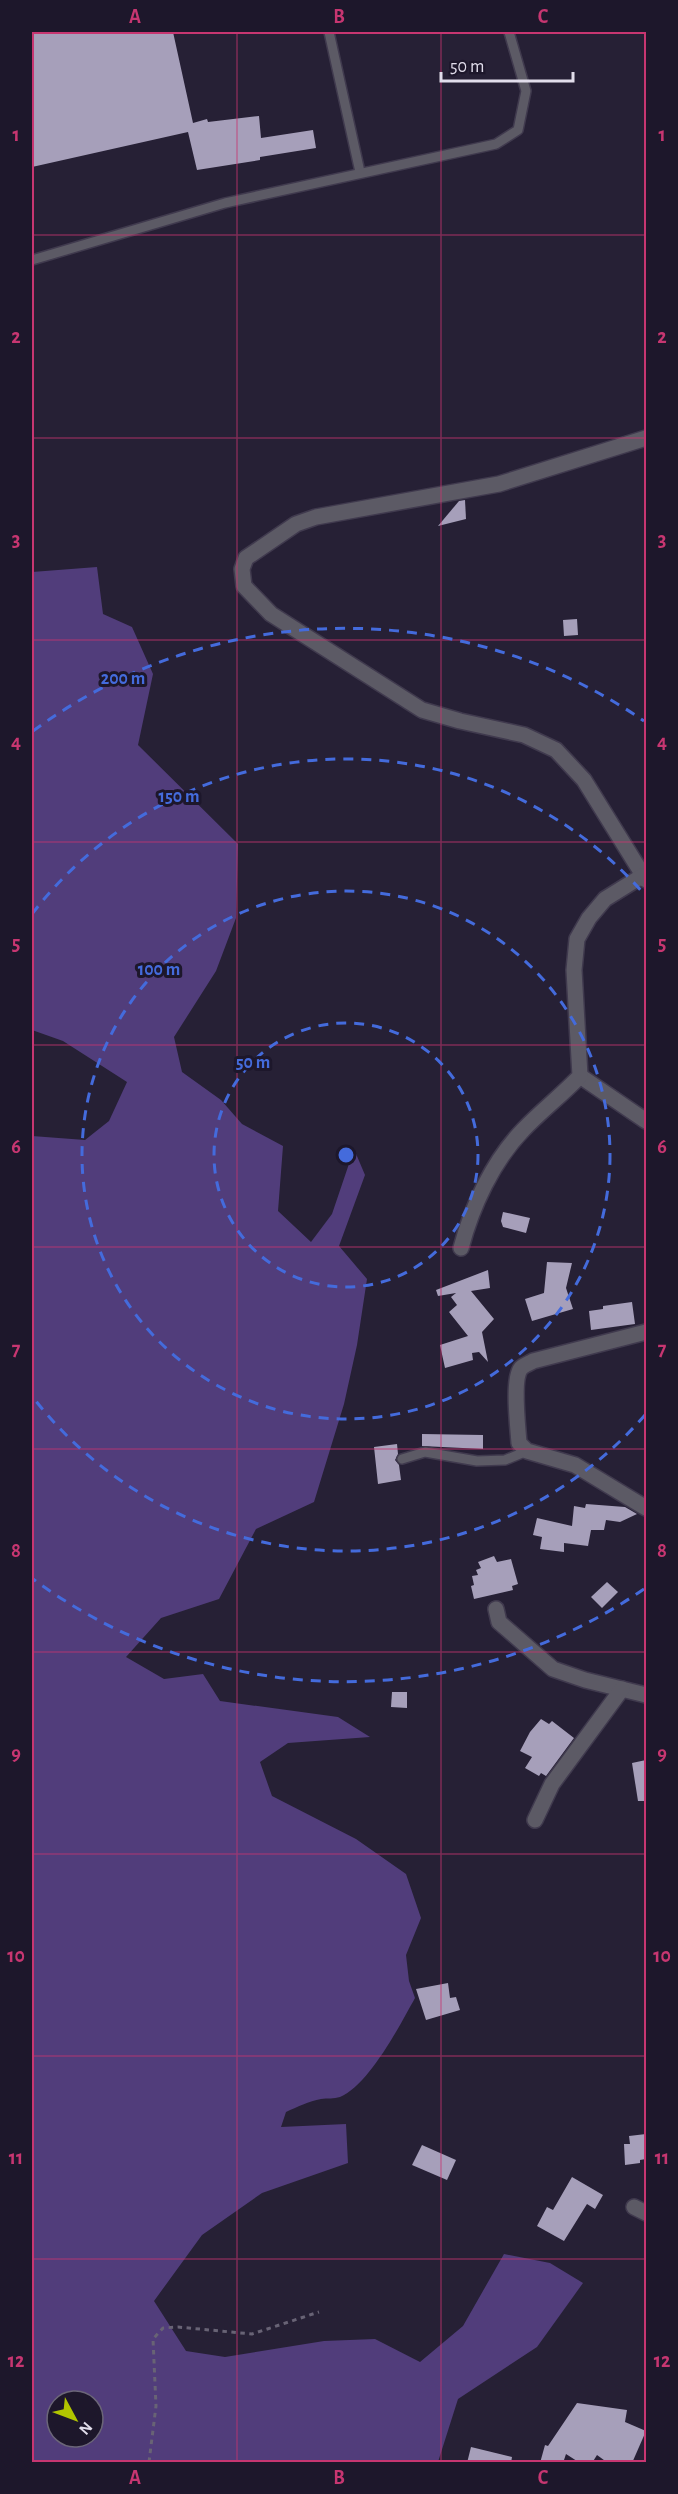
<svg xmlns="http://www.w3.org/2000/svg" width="678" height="2494" font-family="'Alegreya Sans',sans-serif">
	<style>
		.forest { fill: #513d7b; fill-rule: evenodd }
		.building { fill: #a69fba }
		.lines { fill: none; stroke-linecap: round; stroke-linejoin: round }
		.service-casing { stroke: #403a4e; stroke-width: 12 }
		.minor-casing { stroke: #403a4e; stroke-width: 18 }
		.path { stroke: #686375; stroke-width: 3; stroke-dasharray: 4.5 4.5; stroke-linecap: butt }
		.service { stroke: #5c5a65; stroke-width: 9 }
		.minor { stroke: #5c5a65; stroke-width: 15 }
		.grid { fill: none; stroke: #c73671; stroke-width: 1.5; stroke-opacity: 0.55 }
		.ring { fill: none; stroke: #446bdc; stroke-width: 3; stroke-dasharray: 10 8 }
		.centre { fill: #446bdc; stroke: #1d172b; stroke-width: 3 }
		.ring-label { font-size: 18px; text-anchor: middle; font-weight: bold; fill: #446bdc; stroke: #1d172b; stroke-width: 6; stroke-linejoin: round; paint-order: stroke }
		.neatline { fill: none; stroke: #c73671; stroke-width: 2 }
		.grid-label { font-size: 20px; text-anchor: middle; font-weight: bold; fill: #c73671 }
	</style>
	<rect width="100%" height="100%" fill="#262035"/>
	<path class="forest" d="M97 567 103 614 132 627 153 674 138 745 238 844 236 918 216 971 174 1037 182 1072 221 1100 242 1124 283 1146 278 1211 311 1242 332 1214 354 1149 365 1175 339 1246 367 1279 357 1345 344 1404 314 1502 256 1529 219 1599 161 1618 126 1657 164 1679 203 1674 220 1701 338 1717 370 1737 288 1743 260 1762 272 1796 356 1839 406 1874 421 1918 406 1955 409 1981 415 1998C400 2025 369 2085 340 2097 334 2099 327 2098 321 2099 309 2101 297 2107 286 2112L281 2127 346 2124 348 2163 262 2193 202 2235 154 2301 186 2351 225 2357 324 2341 375 2339 420 2362 463 2326 504 2254 550 2263 583 2283 537 2347 458 2399 438 2462H32V1136L85 1140 109 1121 127 1082 63 1041 32 1030V572ZM57 2401H93V2437H57Z"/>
	<g class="building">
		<polygon points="32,32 173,32 193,123 207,119 208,122 259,116 261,138 313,130 316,148 260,157 260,160 197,170 188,132 32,167"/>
		<polygon points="465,500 466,519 438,526 459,501"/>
		<polygon points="577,619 578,635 564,636 563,620"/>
		<polygon points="503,1212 530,1218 526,1233 503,1227 501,1221"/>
		<polygon points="547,1262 572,1263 566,1288 573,1309 532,1321 525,1299 544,1293"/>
		<polygon points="488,1270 490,1288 471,1291 494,1319 482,1332 488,1362 479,1352 472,1353 473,1360 445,1368 440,1345 468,1336 449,1312 457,1305 451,1297 456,1293 438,1296 436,1290"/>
		<polygon points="632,1302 635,1324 591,1330 589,1311 603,1309 603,1306"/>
		<polygon points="422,1434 483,1435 483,1449 422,1446"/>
		<polygon points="397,1444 398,1454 395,1460 399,1465 401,1480 378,1484 374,1447"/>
		<polygon points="586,1504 625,1507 637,1514 620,1522 606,1520 604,1530 591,1530 588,1546 564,1543 564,1552 540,1549 542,1537 533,1535 537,1518 572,1526 574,1506 585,1508"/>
		<polygon points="494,1556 497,1562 511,1559 518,1584 512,1586 513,1590 474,1599 471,1586 474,1585 472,1576 478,1575 476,1570 481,1568 478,1562"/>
		<polygon points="607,1582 618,1592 602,1608 591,1597"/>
		<polygon points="392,1692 407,1692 407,1708 391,1707"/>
		<polygon points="541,1719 549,1724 552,1721 574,1738 546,1776 541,1773 539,1776 525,1768 532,1757 520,1751 530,1732"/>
		<polygon points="646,1760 646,1801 638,1801 632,1763"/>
		<polygon points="448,1983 450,1998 456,1997 460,2010 426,2020 416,1989"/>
		<polygon points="646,2134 646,2159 640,2160 640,2163 625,2165 624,2144 630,2144 629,2136"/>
		<polygon points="422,2145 456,2160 447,2180 412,2165"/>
		<polygon points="572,2177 603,2195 595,2209 587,2204 564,2241 537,2226 547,2207 553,2210"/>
		<polygon points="577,2403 627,2410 625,2422 646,2431 632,2463 608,2463 597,2455 592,2463 580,2463 566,2454 563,2463 540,2463 545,2445 548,2446"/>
		<polygon points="471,2447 512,2457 511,2463 467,2463"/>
	</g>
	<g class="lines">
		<g class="service-casing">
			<g id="service">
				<polyline points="329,32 360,172"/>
				<polyline points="32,260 225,203 496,144 518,130 526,91 509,32"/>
				<polyline points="402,1459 425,1452 477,1461 505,1460 527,1451"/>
			</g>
		</g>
		<g class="minor-casing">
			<g id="minor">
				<polyline points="646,438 499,484 316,517 296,524 246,558 242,569 244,586 271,614 422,710 460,721 524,735 556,750 584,780 646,880"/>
				<polyline points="580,1076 646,1121"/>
				<path d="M461 1248C472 1206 493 1161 523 1130 541 1111 562 1095 580 1076L574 970 577 939 589 918 605 899 642 876"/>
				<path d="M646 1332 533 1361C530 1363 524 1365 521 1368 512 1379 518 1428 519 1443L527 1451 575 1465 646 1508"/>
				<polyline points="496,1609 499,1622 553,1669 585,1680 646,1695"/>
				<polyline points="535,1820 552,1784 622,1689"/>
				<polyline points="634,2207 646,2213"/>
			</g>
		</g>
		<polyline class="path" points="149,2462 156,2406 153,2339 163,2328 178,2327 252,2334 319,2312"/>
		<use href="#service" class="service"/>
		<use href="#minor" class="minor"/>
	</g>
	<path class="grid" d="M237 32V2462M441 32V2462M32 235H646M32 438H646M32 640H646M32 842H646M32 1045H646M32 1247H646M32 1449H646M32 1652H646M32 1854H646M32 2056H646M32 2259H646"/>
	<g class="ring">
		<circle cx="346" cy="1155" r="132"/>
		<circle cx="346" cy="1155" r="264"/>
		<path d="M645 1415A396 396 0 0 1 32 1396M32 914A396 396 0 0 1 645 895"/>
		<path d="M644 1589A527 527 0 0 1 33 1579M33 731A527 527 0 0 1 644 721"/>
	</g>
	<circle cx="346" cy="1155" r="9" class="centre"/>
	<g class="ring-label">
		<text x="123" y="684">200 m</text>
		<text x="179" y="802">150 m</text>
		<text x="159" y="975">100 m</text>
		<text x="253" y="1068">50 m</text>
	</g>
	<rect width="678" height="2494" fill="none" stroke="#1d172b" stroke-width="66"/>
	<g transform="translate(75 2419) rotate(131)"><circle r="28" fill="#1d172b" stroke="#6b6678" stroke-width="1.5"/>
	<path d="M0-4.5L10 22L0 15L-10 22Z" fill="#b1c500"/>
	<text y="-9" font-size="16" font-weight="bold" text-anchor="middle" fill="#e1ddeb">N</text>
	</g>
	<path d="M441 72v9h132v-9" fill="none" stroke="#e1ddeb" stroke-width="3"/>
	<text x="450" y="72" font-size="18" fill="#e1ddeb" stroke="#1d172b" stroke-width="4.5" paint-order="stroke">50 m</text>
	<rect x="33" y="33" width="612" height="2428" class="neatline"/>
	<g class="grid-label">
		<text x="135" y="23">A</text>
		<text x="339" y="23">B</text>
		<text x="543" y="23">C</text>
		<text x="16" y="141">1</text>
		<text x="662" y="141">1</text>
		<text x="16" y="343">2</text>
		<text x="662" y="343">2</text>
		<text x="16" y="546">3</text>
		<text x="662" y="546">3</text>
		<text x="16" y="748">4</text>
		<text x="662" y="748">4</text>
		<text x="16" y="950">5</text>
		<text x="662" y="950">5</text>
		<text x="16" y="1153">6</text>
		<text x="662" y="1153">6</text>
		<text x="16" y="1355">7</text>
		<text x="662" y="1355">7</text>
		<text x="16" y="1557">8</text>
		<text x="662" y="1557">8</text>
		<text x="16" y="1760">9</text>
		<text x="662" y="1760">9</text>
		<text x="16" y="1962">10</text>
		<text x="662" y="1962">10</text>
		<text x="16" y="2164">11</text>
		<text x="662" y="2164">11</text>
		<text x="16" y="2367">12</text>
		<text x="662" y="2367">12</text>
		<text x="135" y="2484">A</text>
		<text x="339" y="2484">B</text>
		<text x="543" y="2484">C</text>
	</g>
</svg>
